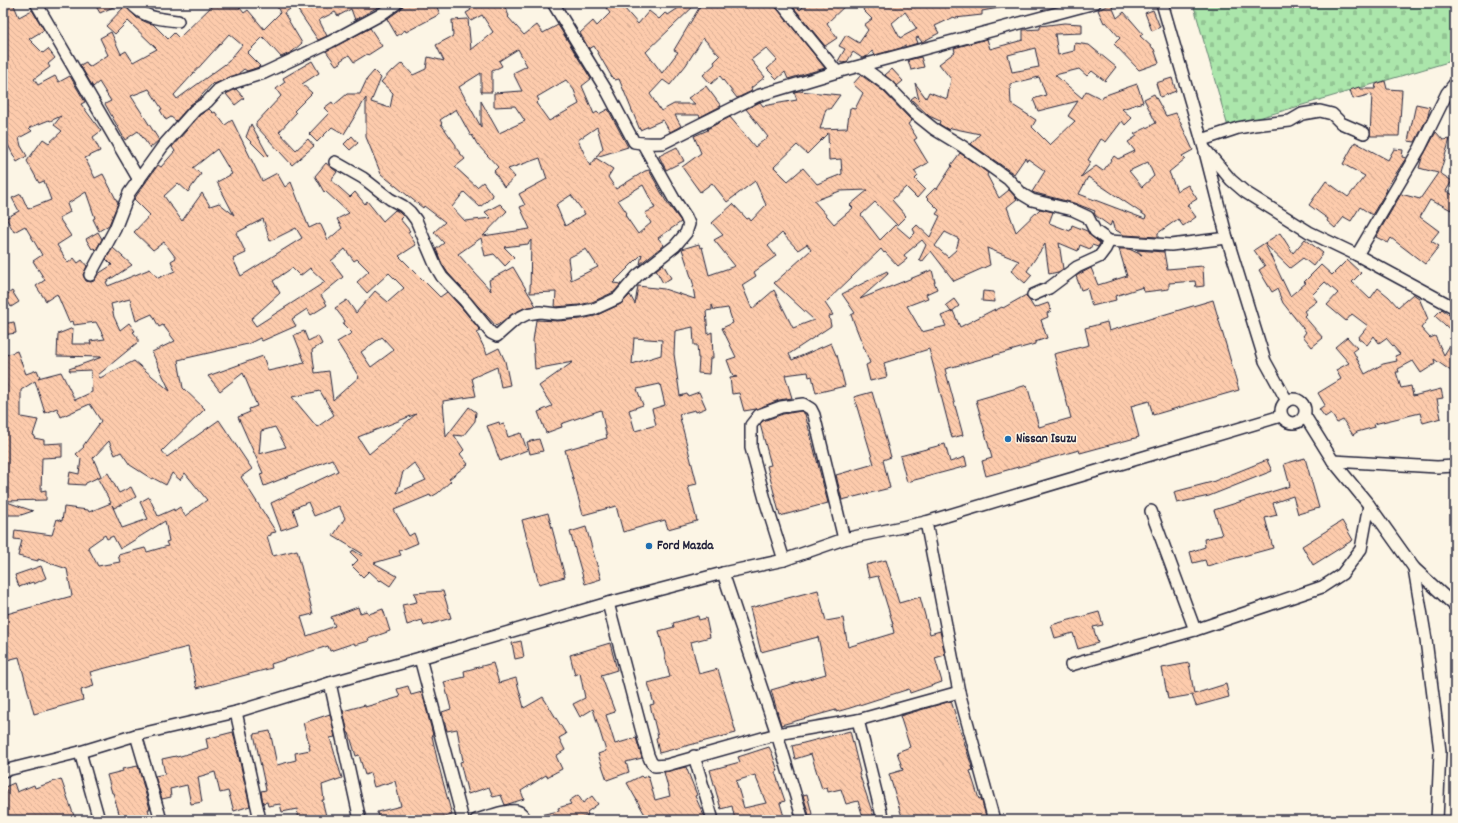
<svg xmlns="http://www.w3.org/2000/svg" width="1458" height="823" font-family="Dekko,sans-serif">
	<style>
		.cemetery { fill: url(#cemetery-stones); stroke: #668473 }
		.building { fill: url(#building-back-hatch); stroke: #22223b; fill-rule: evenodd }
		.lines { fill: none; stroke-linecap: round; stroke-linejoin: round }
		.minor-casing { stroke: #22223b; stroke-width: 14 }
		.minor { stroke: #fcf5e5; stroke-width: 11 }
		.poi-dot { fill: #1f6fb2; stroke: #fcf5e5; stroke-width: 1.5 }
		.labels { text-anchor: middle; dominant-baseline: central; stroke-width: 3; stroke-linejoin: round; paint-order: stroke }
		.poi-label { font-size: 13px; font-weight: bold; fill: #22223b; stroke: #fcf5e5; text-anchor: start }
	</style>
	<defs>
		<pattern id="cemetery-stones" width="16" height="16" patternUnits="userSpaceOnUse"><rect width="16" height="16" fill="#abe6ab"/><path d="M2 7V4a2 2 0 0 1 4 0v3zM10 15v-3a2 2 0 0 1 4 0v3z" fill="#93c594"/></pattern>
		<pattern id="building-back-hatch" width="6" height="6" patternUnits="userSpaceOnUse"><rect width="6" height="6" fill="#fdcbac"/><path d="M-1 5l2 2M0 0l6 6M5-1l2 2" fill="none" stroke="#d9ae95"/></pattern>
	</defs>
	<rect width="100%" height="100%" fill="#fcf5e5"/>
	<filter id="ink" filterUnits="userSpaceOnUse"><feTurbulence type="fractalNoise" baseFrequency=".025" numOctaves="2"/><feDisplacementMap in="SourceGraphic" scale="8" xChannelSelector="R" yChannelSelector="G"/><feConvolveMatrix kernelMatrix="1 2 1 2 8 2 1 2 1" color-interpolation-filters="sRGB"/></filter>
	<g filter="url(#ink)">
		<polygon class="cemetery" points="1193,3 1451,3 1455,19 1455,60 1228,127"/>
		<g class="building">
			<path d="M3 3H13L19 17 32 10 44 30 29 39 43 53 48 49 55 58 48 64 50 67 34 79 38 85 55 76 59 82 70 76 85 102 81 104 101 131 93 137 100 151 85 158 95 178 103 174 118 203 109 225 99 231 93 219 95 218 86 192 67 204 70 212 59 218 71 236 57 245 68 263 74 258 78 263 82 260 87 266 83 275 86 281 91 282 94 281 98 274 112 265 106 259 113 248 132 265 106 282 108 286 150 269 158 278 175 271 171 261 176 258 164 242 153 250 134 232 150 215 134 199 158 165 161 167 175 151 172 147 200 115 209 109 213 113 215 112 225 125 232 120 262 181 277 173 285 187 291 182 309 228 320 223 328 240 342 228 337 219 349 213 325 191 324 192 315 176 326 163 337 172 331 180 350 197 355 192 365 204 367 201 383 221 395 210 399 212 403 216 400 219 410 231 408 232 416 245 399 256 440 297 447 292 460 306 481 331 477 333 487 354 499 348 505 361 510 385 501 387 497 367 472 378 476 396 443 401 446 437 469 407 476 412 475 421 463 436 454 435 464 450 460 454 468 464 449 479 451 481 438 493 431 497 430 495 394 510 409 536 414 533 418 543 399 551 401 555 374 563 397 576 390 586 381 580 380 581 369 571 363 577 352 566 358 560 351 553 353 550 362 556 363 554 333 536 345 518 339 506 314 516 308 502 293 509 298 524 281 530 271 503 338 471 332 459 264 486 260 474 263 473 238 417 250 412 249 409 257 406 243 373 220 391 208 376 263 356 268 371 305 363 294 335 304 331 308 341 318 336 322 344 312 350 315 373 329 371 333 400 359 377 337 342 352 333 343 324 345 321 335 308 347 300 356 313 375 291 388 302 404 288 389 273 367 293 357 282 369 271 357 259 354 261 345 249 331 261 343 277 321 295 327 305 311 315 307 309 292 319 296 326 262 341 260 338 248 344 178 360 183 388 205 409 162 451 167 457 219 420 252 469 241 477 276 532 271 533V535L267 536 273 556 297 550 313 614 301 617 307 636 335 626 331 617 358 607 360 613 367 611 369 614 383 609 390 631 368 639 369 641 355 645 354 643 330 651 328 646 271 664 272 668 197 688 188 647 90 672 94 686 81 690 83 700 34 714 19 657 3 661V615L72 596 67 569 38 559V561L18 556 22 540 14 539 15 530 52 535 57 519 62 521 64 507 88 510 89 512 111 503 98 479 108 473 119 493 131 487 136 497 114 508 112 505 122 528 148 519 140 502 149 497 158 516 174 509V511L180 507 185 516 207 500 185 473 180 480 172 473 166 485 153 478 152 479 130 465 121 452 115 455 109 441 93 458 101 476 86 483 85 485 68 484 70 472 79 474 81 459 76 454 84 447 83 446 101 421 90 404 61 417 57 408 45 413 35 381 21 390V417L38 420 33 435 35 436 34 438 44 440V444L62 443V457L42 458 41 491 46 490V500L4 501 33 511 21 515H3V397H6V383L3 379V356L17 351 26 374 37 370 40 377 38 378 61 372 75 400 92 392 91 370 70 371 69 369 102 357 57 356 58 334 73 328 72 344H91L90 341 105 339 96 322 74 325 73 321 69 322 57 294 46 301 36 286 45 280 33 261 42 255 25 226 14 232 6 218 19 211 12 198 21 194 28 209 51 200 44 181 39 183 27 161 43 139 49 143 62 131 54 125 61 116 50 121 49 120 29 128 32 131 19 138 21 146 27 156 17 162 10 149 3 134V73L8 72 5 56H3ZM217 149 232 174 217 182 234 215 219 203 210 206 202 193 182 221 164 196 178 183 188 192 201 174 193 168ZM263 219 270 241 296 228 302 238 241 276 233 259 246 253 236 233ZM292 268 300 276 310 268 325 282 256 326 251 319 280 293 273 281ZM130 299 136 321 152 314 159 327 163 325 175 341 152 352 170 391 134 361 100 378 98 375 138 342V338L133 332 135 331 129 323 120 330 114 317 111 304ZM382 337 394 350 371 367 361 352ZM320 391 334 415 317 427 292 397ZM416 414 369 454 358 437ZM275 427 286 447 259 454 261 431ZM414 463 426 480 397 493 403 472ZM165 521 169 541 166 542 168 546 147 552 145 548 118 555 120 562 98 566 88 547 105 535 107 539 113 536 120 549Z"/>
			<polygon points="94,3 122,3 100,13"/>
			<path d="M215 3H236L244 13 248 10 264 29 280 13 277 6 283 3H385L355 20 351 9 338 16 335 12 319 20 327 36 318 40 295 6 284 13 302 43 292 52 281 57 263 37 247 53 260 66 259 67 247 71 244 69 238 74 214 84 213 83 201 96V97L190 105 176 121 171 117 166 120 160 110 162 109 149 89 131 96 159 140 150 148 138 131 125 140 105 104 111 101 99 82 93 87 80 65 86 62 89 67 108 55 100 38 111 32 121 54 126 51 133 62 157 49 128 21 115 34 106 26 125 6 137 18 148 23 153 24 168 39 174 33 179 38ZM229 34 242 45 228 62 177 99 174 95Z"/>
			<polygon points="404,3 435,3 440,14 406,32 405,30 397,36 387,19 401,9"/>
			<path d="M466 3H503L509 16 508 17 524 35 537 25 543 33 558 25 591 79 582 86 594 114 597 112 599 114 608 109 628 147 596 157 603 148 597 127 578 140 590 166 596 158 613 169 608 177 616 189 645 171 649 170 667 203 680 220 681 222 658 238 664 245 640 264 642 254 613 283 621 284 614 292 592 302 579 305 555 307 556 292 530 293 531 240 528 244 504 247 514 257 505 266 494 254 485 256 481 238 458 254 491 291 489 280 513 267 536 306 524 308 512 314 496 326 448 273 442 264 436 249 444 243 434 232 445 222 424 206 423 208 381 174 366 137V98L344 134 332 127 317 142 309 134 329 113 324 108 332 102 334 105 347 94H360L367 79 374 71 381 78 371 102 390 108 393 93 381 82 392 70 393 71 402 63 413 75 426 69 428 57 444 61 436 45 453 36 452 20 468 19 471 50 493 32 482 15 471 21 466 13 471 10ZM518 49 527 66 513 73 522 91 494 93V107L515 106 525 121 499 133 481 101V127L459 87 481 73V92H492V71L502 66 499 61ZM566 80 574 90 579 104 549 121 536 103 539 100 537 97ZM456 109 471 136 472 135 477 144 498 167 494 171 504 187 515 177 508 169 540 158 547 179 519 194 525 205 520 207 530 229 483 236 507 211 500 204 485 212 491 218 465 221 452 207 464 192 480 207 493 196 483 182 477 187 455 167 465 159 456 148V145L441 124 442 123 440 120ZM643 185 655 208 645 213 651 223 638 234 625 215 627 213 618 200ZM571 195 585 214 565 226 556 205ZM586 249 598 267 571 280 568 258Z"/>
			<polygon points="612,3 629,3 624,8 638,24 649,11 659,19 665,13 668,15 686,3 697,3 646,52 662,73 678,52 674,50 702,3 774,3 776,7 825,68 788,79 785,72 777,79 767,69 777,60 766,48 751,60 765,77 751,88 752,91 737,98 720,76 711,84 703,75 715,64 714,62 720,56 703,38 686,65 670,85 663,80 650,94 661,111 674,104 695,104 688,98 706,86 721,106 700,117 699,115 675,115 681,126 670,132 663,120 640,130 619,79 615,80 614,78 613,79 594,46 589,49 580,33 593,21 597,26 610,13 606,8"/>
			<polygon points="790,3 794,3 800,10 807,3 848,3 827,23 837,38 825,46"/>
			<path d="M867 3H999V8L982 11V15L955 18 954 17 935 26 939 33 922 42 918 37 916 38 918 43 905 47V45L901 48 875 55 872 51 868 56 862 58 853 52 847 62 842 63 838 61 845 49 839 46 846 35 859 43 868 30 864 25 872 19 863 10ZM905 12 917 29 900 38 892 23Z"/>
			<polygon points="1111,4 1117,18 1124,12 1143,34 1140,36 1154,49 1159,63 1139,70 1114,44 1120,38 1106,22 1104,23 1098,10"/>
			<polygon points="1153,10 1160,27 1152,31 1145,13"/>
			<path d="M1064 23 1082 24V33L1055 34 1058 55 1074 51 1075 43 1089 45 1116 67 1105 81 1092 71 1087 76 1079 69 1055 75 1082 98 1086 91 1102 99 1103 96 1137 84 1143 102 1122 109 1132 118 1125 125 1122 121 1106 142 1101 139 1088 160 1091 162 1081 177 1096 166 1103 171 1114 156 1118 159 1135 151 1128 142 1137 136 1134 134 1156 123 1144 99 1154 94 1166 116 1176 113 1193 150 1182 156 1185 159 1169 172 1177 191 1188 185 1197 199 1187 205 1196 217 1183 226 1178 219 1158 233V237L1124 235 1114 229 1112 221 1110 226 1096 216 1094 213 1095 211 1074 203 1035 193 1032 192 1045 171 1028 159 1027 161 1025 158 1014 174 971 144 980 134 951 128 949 130 939 124 940 121 929 116 911 99 915 96 919 100 915 83 926 98 929 92 947 99 951 79 939 64 955 52 954 48 987 39 990 49 1023 40V30L1040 29V26ZM1035 48 1039 67 1012 72 1008 55ZM1039 77 1046 95 1033 99 1038 111 1078 101 1068 116 1075 121 1050 145 1032 127 1036 120 1011 104 1010 84ZM1148 162 1154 176 1142 187 1129 171ZM1088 177 1146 216 1145 219 1079 194Z"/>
			<polygon points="370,28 382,46 368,55 367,54 354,62 349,55 340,61 341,63 336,65 326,51"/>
			<polygon points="921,57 924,67 911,70 908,60"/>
			<polygon points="312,61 319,73 302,84 312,93 294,111 296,113 279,132 296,150 308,139 314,146 292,165 256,126 256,123 281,96 276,89 285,82 283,78"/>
			<polygon points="892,69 903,81 897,86 885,75"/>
			<path d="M861 75 883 91 912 121 908 124 917 138 914 140 928 163 914 171 918 176 915 179 925 189 917 198 906 187 892 200 906 216 897 225 875 202 861 215 880 240 895 225 910 238 915 233 913 229 917 225 930 237 940 216 936 214 939 210 926 197 935 188 937 189 952 166 951 165 960 153 988 173 987 175 999 198 1009 190 1017 199 1007 207 1016 232 1040 209 1053 212 1049 223 1070 231 1072 225 1087 231 1091 236 1100 243 1098 247 1092 245 1090 249 1080 245 1078 251 1059 243 1063 269 1058 272 1049 274 1045 244 1027 271 1032 275 1025 283 1011 271 1019 261 987 248 990 265 954 281 931 251 922 262 919 260 926 245 922 240 904 255 907 259 898 266 885 252 884 253 881 249 825 303 833 315 829 316 831 326 789 354 792 360 831 343 836 355H837L845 386 816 393 812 376 809 377 808 372 785 375 792 398 779 400 756 409 744 411 739 393 732 394 730 378 737 377 733 376 727 360 736 357 722 328 733 323 728 308 714 310 712 305V310L706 311 708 334 712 332 713 358H710L709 374 698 373 699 358H698L697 345H694L693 327 675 331 674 354 680 396 687 394 688 396 699 392 706 408 696 412 695 410 679 414 697 484 688 486 697 521 668 529 665 520 623 532 616 506 583 515 565 450 607 438 601 410 561 424 562 427 546 433 538 412 552 406 539 386 573 362 535 369 533 341 536 320 558 321 581 319 595 316 621 304 630 295 635 304 638 286 664 289 695 299 693 287 694 286 682 249 699 244 700 248 702 247 709 275 735 266 714 240 723 235 712 223 733 204 747 219 749 218 751 221 766 205 755 181 727 202 712 183 700 192 682 167 701 153 694 136 708 130 707 129 730 117 755 147 768 137 746 109 760 102 763 106 797 100 794 92 799 91 840 95 830 109H826L820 129 847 128 850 108 855 109 863 93 853 84ZM828 133 829 160 841 159 842 174 817 184 803 168 788 181 774 167 797 145 807 154ZM868 190 850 205 853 208 834 224 814 201 840 191ZM945 232 959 239 956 250 948 257 935 246ZM782 233 798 250 807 244 811 250 774 283 814 320 793 328 774 290 752 309 742 285 756 276 754 272 776 256 768 246ZM634 338 662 340 661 355 632 364ZM660 384 665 405 652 409 656 425 635 431 629 410 643 405 637 389Z"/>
			<polygon points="1172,78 1176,91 1160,97 1156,83"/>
			<polygon points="1385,81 1387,89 1402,90 1399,136 1370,136 1372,94 1353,99 1350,90 1359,87 1360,89 1375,89 1376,84"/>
			<polygon points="236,89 244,98 235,105 226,94"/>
			<polygon points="1416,104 1430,107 1428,116 1415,142 1408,141"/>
			<polygon points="251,124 268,155 266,157 246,137"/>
			<polygon points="1436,132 1443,140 1450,139 1440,173 1452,181 1446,191 1455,196 1455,202 1451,210 1438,203 1437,204 1430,200 1420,217 1439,231 1431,241 1439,246 1425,264 1391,238 1388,243 1376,237 1401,194 1420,199 1438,173 1419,168 1422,158"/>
			<polygon points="352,136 358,143 350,150 344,144"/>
			<polygon points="1355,142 1388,160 1394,149 1403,150 1402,157 1406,158 1386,189 1387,190 1372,215 1360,207 1351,221 1344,217 1335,228 1327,221 1328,219 1309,205 1326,181 1348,197 1365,176 1343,164"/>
			<polygon points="677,147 684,161 666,170 659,156"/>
			<polygon points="98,232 102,239 96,250 94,248 92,249 86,239"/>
			<polygon points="1280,233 1293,253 1305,239 1323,253 1313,266 1303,258 1290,268 1265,244 1290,296 1306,283 1304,282 1321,265 1332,275 1347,260 1361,273 1352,282 1370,299 1378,288 1389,297 1398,307 1413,294 1419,298 1428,319 1421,328 1430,338 1435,336 1444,355 1455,337 1455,374 1434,359 1435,364 1421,373 1413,361 1398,369 1399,372 1396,372 1401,388 1411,386 1413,396 1441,389 1443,398 1437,399 1441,418 1423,423 1420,413 1374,424 1375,427 1357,432 1353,435 1343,420 1337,423 1331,413 1325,417 1319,409 1325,405 1318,393 1341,379 1336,370 1349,363 1335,347 1347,337 1357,348 1353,351 1365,374 1383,364 1397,361 1395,356 1400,354 1386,338 1379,343 1374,336 1367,345 1358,338 1368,326 1352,314 1346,321 1327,305 1338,293 1325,282 1312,295 1317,301 1304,311 1306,314 1304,316 1323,338 1312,347 1303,336 1306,332 1283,303 1277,289 1272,292 1259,270 1265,266 1254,250"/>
			<polygon points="1119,249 1129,249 1142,255 1136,250 1164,252 1167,269 1203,266 1204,286 1196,287 1195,281 1169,283 1169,289 1144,292 1143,287 1115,296 1116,300 1092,306 1087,288 1081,290 1076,276 1091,268 1098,285 1127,276"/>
			<polygon points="663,264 671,278 663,283 656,270"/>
			<polygon points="932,270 935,282 934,282 937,289 926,294 928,298 907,306 922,332 946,326 941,316 953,311 960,327 995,309 994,311 1002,307 1003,308 1026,295 1034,308 1048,303 1051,311 1047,313 1048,317 1041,320 1047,338 1035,342 1035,344 945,369 963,435 952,438 929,349 884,363 887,377 870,381 866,365 870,363 851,315 855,313 842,294 887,271 888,274 860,299"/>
			<polygon points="12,291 19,302 11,307 5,296"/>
			<polygon points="983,291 994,292 995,302 982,301"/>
			<polygon points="954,299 959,306 951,312 946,305"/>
			<polygon points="1213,300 1239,390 1153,415 1149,401 1131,406 1139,437 1080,453 1079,450 986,476 982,461 992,458 976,400 1027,385 1039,427 1071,418 1054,354 1089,345 1085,328 1107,322 1109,331"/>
			<polygon points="1442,309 1455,320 1455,334 1435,316"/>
			<polygon points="14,322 16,333 3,335 3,324"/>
			<polygon points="872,392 891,457 883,460 890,488 842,500 836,475 874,464 854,397"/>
			<polygon points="801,411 805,414 828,503 780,516 767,466 771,465 760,424 763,421 783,414"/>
			<polygon points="499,422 500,425 504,424 508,437 521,433 527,450 500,461 487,426"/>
			<polygon points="539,439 543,451 530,454 527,442"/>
			<polygon points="945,444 950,462 965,457 967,466 907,482 900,456"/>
			<polygon points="1305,458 1319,508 1298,514 1293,496 1273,503 1277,515 1265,518 1273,548 1207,566 1205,560 1193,563 1190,552 1205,547 1204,539 1222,535 1214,510 1290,486 1284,464"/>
			<polygon points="1267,460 1272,471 1209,496 1177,503 1174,492 1212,482"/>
			<polygon points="548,513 565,577 539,584 522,520"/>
			<polygon points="1342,521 1353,540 1313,565 1302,546"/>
			<polygon points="586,527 601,579 585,584 570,532"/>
			<polygon points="886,560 899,603 920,597 930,634 940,631 945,655 935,658 942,682 910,693 909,689 850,708 836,712 836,710 781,725 771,690 826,674 818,637 761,652 750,608 818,590 826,621 843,618 848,647 894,633 892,624 893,624 878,576 869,578 866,565"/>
			<polygon points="41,566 46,578 34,584 33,582 19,587 15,575"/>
			<polygon points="443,591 451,618 424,626 422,620 407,625 402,605 417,602 414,593"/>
			<polygon points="1099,612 1103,625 1093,627 1098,643 1078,649 1073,633 1055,638 1051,625"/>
			<polygon points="698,616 699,620 706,618 710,637 691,642 699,674 718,669 736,733 659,753 656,738 658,737 650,705 654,704 648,683 670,677 659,631 674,627 673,623"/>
			<polygon points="521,641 524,657 515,659 512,643"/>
			<polygon points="610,643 617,670 601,675 615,712 606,715 615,744 636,738 642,758 626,762 629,772 607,780 598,754 606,751 593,709 580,717 573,704 585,698 580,673 575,675 570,655"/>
			<polygon points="493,663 499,683 516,678 524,708 543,697 566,734 559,738 565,750 556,756 562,769 547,777 546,775 521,791 524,799 505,805 501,795 493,797 489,787 468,794 460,762 463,761 457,729 447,731 442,712 451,709 444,682 465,677 464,671"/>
			<polygon points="1189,663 1194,694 1226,684 1229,697 1196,706 1192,695 1168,699 1162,668"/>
			<polygon points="408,686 411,695 422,692 433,735 432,736 438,763 452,815 433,820 379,820 377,812 401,806 395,781 374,787 370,773 365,775 359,755 356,756 349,733 348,733 343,711 365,705 365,707 400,697 397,689"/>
			<polygon points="951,701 973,770 970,771 979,799 981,798 987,820 903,820 889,774 903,770 897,752 910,747 900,716"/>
			<polygon points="330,714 335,737 330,738 342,778 322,785 324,800 322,800 327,820 299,820 297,809 282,812 280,804 268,806 267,802 263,803 261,791 266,790 254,734 270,731 277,765 296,760 295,753 310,750 309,746 310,746 303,723"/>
			<polygon points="850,731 860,772 859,773 875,820 864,820 858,801 846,804 841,789 828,792 827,787 822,789 811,754 795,759 792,746"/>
			<polygon points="233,732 250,806 234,811 228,791 220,793 215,772 198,777 202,802 191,804 187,785 170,789 171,797 162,799 155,776 165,774 162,759 176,756 177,757 208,748 206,739"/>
			<path d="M769 747 772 753 778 771 775 772 785 801 780 803 785 820H735L732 806 721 809 710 770 740 762 738 757ZM755 775 766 803 744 808 736 781Z"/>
			<polygon points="138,766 150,809 148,809 151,820 121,820 113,793 112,793 107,775 123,771 122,769"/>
			<polygon points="686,767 697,795 695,796 705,818 701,820 648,820 627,783 641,776 643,778 648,775 655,800 670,796 664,772"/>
			<polygon points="61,779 74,816 63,820 3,820 3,793 7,792 5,787 14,783 17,792 34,785 35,788"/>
			<polygon points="807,794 812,814 809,815 803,795"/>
			<polygon points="578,795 583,803 592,796 598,804 587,812 588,815 578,820 536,820 535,816 559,811 558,808 571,804 569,801"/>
		</g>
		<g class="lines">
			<g class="minor-casing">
				<g id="minor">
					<polyline points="36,3 139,180"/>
					<path d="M131 3C143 18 160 19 178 21"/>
					<path d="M553 3 608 93 634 142C644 144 653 143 663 143L757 96 837 72 1095 3"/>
					<polyline points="781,3 837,72"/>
					<polyline points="1162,3 1204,148 1231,180 1245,192 1309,232 1357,255 1455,308"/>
					<polyline points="861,66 888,86 914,113 934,129 962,146 1008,179 1022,194 1032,200 1073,210 1088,217 1095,231 1109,241 1171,245 1227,238"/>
					<polyline points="1202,140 1238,128 1254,125 1290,121 1302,114 1320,111 1332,114 1341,123 1364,133"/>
					<polyline points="1205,152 1227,238 1265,361 1287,401"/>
					<polyline points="335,162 363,178 390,199 403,206 410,212 416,220 436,267 442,277 465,301 491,333 497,336 515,320 527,314 540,312 557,314 580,312 594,309 618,298 637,276 675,246 686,233 689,224 686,217 674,199 643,144"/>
					<polyline points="1357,255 1420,148 1447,93 1455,83"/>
					<polyline points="90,275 115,229 129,193 163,146 195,110 207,102 218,90 232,83 264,73 330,42 380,15 397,3"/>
					<polyline points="1033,295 1049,288 1077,267 1099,257 1105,249 1109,241"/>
					<circle cx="1293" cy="411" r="12"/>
					<polyline points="1305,416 1333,461 1369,505 1414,568 1455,606"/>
					<polyline points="1333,461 1437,467 1455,466"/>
					<polyline points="1151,511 1195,630"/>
					<polyline points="926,522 959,692 994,820"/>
					<polyline points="784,560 766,503 751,448 751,425 759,415 781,407 803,404 811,409 814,415 844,539"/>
					<polyline points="1414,568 1426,640 1440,751 1437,820"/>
					<polyline points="723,573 777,734 803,820"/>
					<polyline points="608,603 648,755 651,762 655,766 667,765 777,734 858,720 959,692"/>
					<polyline points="420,658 463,820"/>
					<polyline points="1071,665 1195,630 1322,587 1342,574 1361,549 1369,505"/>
					<polyline points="330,683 360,820"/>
					<polyline points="236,712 260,820"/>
					<polyline points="858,720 883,820"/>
					<polyline points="136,735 161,820"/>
					<polyline points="80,752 99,820"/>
					<polyline points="694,756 713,820"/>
					<polyline points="3,771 80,752 136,735 236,712 330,683 420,658 608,603 723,573 784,560 844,539 926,522 1281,416"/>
					<path d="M476 820C487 817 507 809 517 811 521 812 524 816 525 820"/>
				</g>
			</g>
			<use href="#minor" class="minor"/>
		</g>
	</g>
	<g class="poi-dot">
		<circle cx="1008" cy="439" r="4"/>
		<circle cx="649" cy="546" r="4"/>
	</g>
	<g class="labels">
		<g class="poi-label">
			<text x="1016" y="439">Nissan Isuzu</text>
			<text x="657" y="546">Ford Mazda</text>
		</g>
	</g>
	<rect width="1458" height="823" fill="none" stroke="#fcf5e5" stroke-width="16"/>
	<rect x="8" y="8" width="1442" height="807" fill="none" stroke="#22223b" stroke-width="1.5" filter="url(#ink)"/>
</svg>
